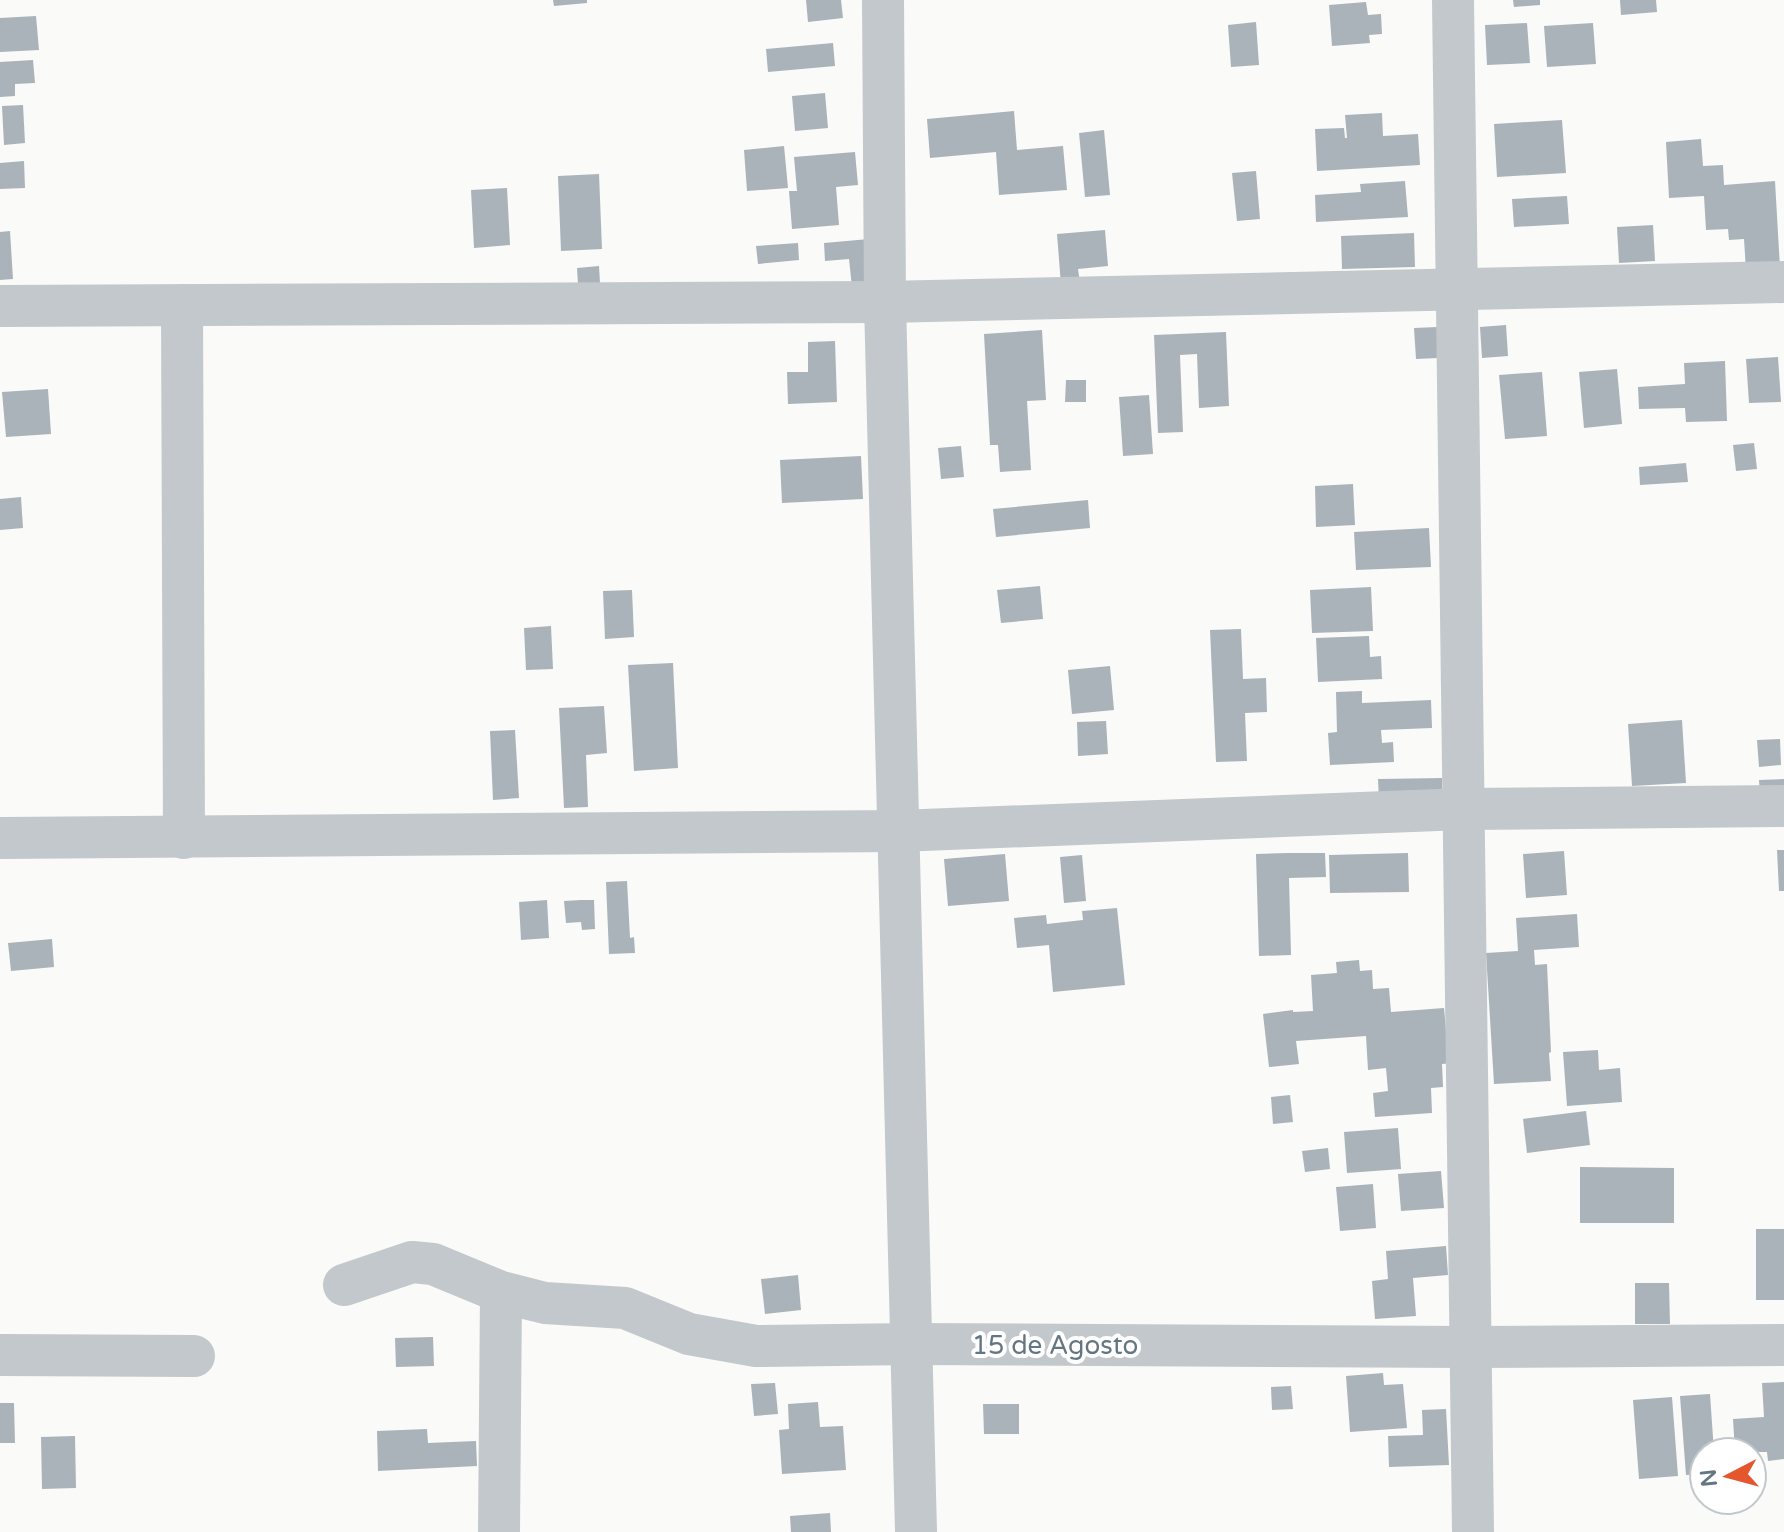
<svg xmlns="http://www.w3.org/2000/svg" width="1784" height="1532" font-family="'Varela Round',sans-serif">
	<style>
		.building { fill: #aab3b9 }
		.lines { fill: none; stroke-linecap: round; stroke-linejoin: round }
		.minor { stroke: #c3c8cc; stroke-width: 42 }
		.labels { text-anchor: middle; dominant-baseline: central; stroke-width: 8; stroke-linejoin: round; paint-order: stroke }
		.street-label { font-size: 26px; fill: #657683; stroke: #fff }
	</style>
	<rect width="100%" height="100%" fill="#fafaf8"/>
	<g class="building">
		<polygon points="553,0 587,0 587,3 554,6"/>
		<polygon points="806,0 841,0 843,18 808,22"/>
		<polygon points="1513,0 1540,0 1540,5 1514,7"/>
		<polygon points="1620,0 1656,0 1657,12 1621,15"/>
		<polygon points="1366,2 1368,15 1381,14 1382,34 1369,35 1370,43 1332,46 1329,5"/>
		<polygon points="36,16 39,50 0,52 0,18"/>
		<polygon points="1256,22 1259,65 1231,67 1228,25"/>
		<polygon points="1527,23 1530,63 1487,65 1485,25"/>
		<polygon points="1593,23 1596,64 1547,67 1544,26"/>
		<polygon points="833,43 835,66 768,72 766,49"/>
		<polygon points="33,60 35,83 15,84 15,96 0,97 0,62"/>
		<polygon points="825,93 828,128 795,131 792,96"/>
		<polygon points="23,105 25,143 4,145 2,106"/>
		<polygon points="1014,111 1017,150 1063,146 1067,190 999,195 996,152 930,158 927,119"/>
		<polygon points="1382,113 1383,136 1418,134 1420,165 1317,171 1315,129 1344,128 1345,138 1347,138 1345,115"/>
		<polygon points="1562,120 1566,173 1497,177 1494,124"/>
		<polygon points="1104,130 1110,195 1085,197 1079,133"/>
		<polygon points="1701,139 1703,166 1723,165 1724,185 1775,181 1780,268 1746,270 1744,239 1729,240 1728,229 1706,230 1704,196 1669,198 1666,142"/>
		<polygon points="784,146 788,188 747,191 744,150"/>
		<polygon points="855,152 858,185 836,187 839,225 792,229 789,191 797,191 794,157"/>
		<polygon points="24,161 25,188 0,189 0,163"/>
		<polygon points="1256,171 1260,219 1237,221 1232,173"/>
		<polygon points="599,174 602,249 561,251 558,176"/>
		<polygon points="1405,181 1408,217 1316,222 1315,195 1361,192 1360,184"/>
		<polygon points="507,188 510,245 474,248 471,190"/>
		<polygon points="1567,196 1569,224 1514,227 1512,199"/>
		<polygon points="1653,225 1655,261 1619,263 1617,227"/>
		<polygon points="1105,230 1108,266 1078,269 1080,283 1061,285 1057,234"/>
		<polygon points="10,231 13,279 0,280 0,232"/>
		<polygon points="1414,233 1415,267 1342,269 1341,236"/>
		<polygon points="869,239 873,285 852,287 849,259 825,261 824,243"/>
		<polygon points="798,243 799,260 758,264 756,246"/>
		<polygon points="599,266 601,300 579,301 577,268"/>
		<polygon points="1506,325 1508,356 1482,358 1480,327"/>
		<polygon points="1437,327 1438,358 1416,359 1414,328"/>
		<polygon points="1042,330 1046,400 1027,401 1031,470 1000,472 998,445 990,445 984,334"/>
		<polygon points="1226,332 1229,406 1199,408 1197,354 1180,355 1183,432 1158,433 1154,335"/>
		<polygon points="835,341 837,402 788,404 787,372 808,372 808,342"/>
		<polygon points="1778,357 1781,402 1749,403 1746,359"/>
		<polygon points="1725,361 1727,421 1686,422 1685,408 1639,409 1638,387 1685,384 1684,363"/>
		<polygon points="1617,369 1622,424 1584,428 1579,372"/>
		<polygon points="1542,372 1547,436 1505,439 1499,375"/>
		<polygon points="1066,380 1086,380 1086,402 1065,402"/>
		<polygon points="48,389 51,434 6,437 2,392"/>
		<polygon points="1149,395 1153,454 1123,456 1119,397"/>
		<polygon points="1754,443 1757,469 1736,471 1733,445"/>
		<polygon points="961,446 964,477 941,479 938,448"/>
		<polygon points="861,456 863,499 782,503 780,460"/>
		<polygon points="1686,463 1688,482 1640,485 1639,467"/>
		<polygon points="1353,484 1355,525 1316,527 1315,486"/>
		<polygon points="21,497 23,528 0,530 0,499"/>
		<polygon points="1088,500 1090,528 996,537 993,509"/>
		<polygon points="1429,528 1431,567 1356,570 1354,532"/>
		<polygon points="1040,586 1043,619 1001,623 997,590"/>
		<polygon points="1371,587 1373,631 1312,633 1310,590"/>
		<polygon points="632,590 634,637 605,639 603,591"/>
		<polygon points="551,626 553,669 526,670 524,628"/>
		<polygon points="1241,629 1243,679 1266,678 1267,712 1245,713 1247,761 1216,762 1210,630"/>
		<polygon points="1369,636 1370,657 1381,656 1382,679 1318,682 1316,638"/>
		<polygon points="673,663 678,768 634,771 628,665"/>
		<polygon points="1110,666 1114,710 1072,714 1068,670"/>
		<polygon points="1362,691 1362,703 1431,700 1432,728 1381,730 1382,743 1393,742 1394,762 1330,765 1328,733 1337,732 1336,692"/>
		<polygon points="604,706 607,753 586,755 588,807 564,808 559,708"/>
		<polygon points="1682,720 1686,783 1632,786 1628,724"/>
		<polygon points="1106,721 1108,754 1078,756 1077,722"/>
		<polygon points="515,730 519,798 493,800 490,731"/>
		<polygon points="1780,739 1781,765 1759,767 1757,740"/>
		<polygon points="1442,778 1442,799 1379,800 1378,779"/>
		<polygon points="1784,779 1784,793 1760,794 1759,780"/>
		<polygon points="1777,850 1784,850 1784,891 1779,891"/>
		<polygon points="1564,851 1567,895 1526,898 1523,854"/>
		<polygon points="1288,853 1325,853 1326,877 1289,878 1291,955 1259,956 1256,854"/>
		<polygon points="1408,853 1409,892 1330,893 1329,855"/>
		<polygon points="1005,854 1009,901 948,906 944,859"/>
		<polygon points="1082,855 1086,901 1064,903 1060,857"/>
		<polygon points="627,881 630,938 634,937 635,953 609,954 606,882"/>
		<polygon points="547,900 549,938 521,940 519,902"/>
		<polygon points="581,900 594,900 595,929 582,930 581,922 566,923 564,901"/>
		<polygon points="1117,908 1125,985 1053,992 1049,945 1017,948 1014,918 1046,915 1047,924 1083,920 1082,911"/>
		<polygon points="1577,914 1579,947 1534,950 1535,965 1547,964 1551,1052 1549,1053 1551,1081 1494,1084 1486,953 1518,951 1516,918"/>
		<polygon points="52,939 54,967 11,971 8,943"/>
		<polygon points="1359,960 1360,971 1372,970 1373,989 1389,988 1391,1012 1444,1008 1446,1030 1454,1063 1442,1064 1443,1087 1431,1088 1432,1113 1375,1117 1373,1093 1388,1091 1386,1068 1368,1070 1366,1036 1296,1041 1299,1064 1269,1067 1263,1014 1293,1010 1293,1012 1313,1011 1311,975 1337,973 1336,962"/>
		<polygon points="1598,1050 1599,1070 1620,1068 1622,1102 1567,1106 1563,1052"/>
		<polygon points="1290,1095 1293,1122 1273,1124 1271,1097"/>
		<polygon points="1586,1111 1590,1145 1527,1153 1523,1119"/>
		<polygon points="1398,1128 1401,1169 1347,1173 1344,1132"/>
		<polygon points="1328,1148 1330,1169 1305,1172 1302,1151"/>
		<polygon points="1580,1167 1674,1168 1674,1223 1580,1223"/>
		<polygon points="1441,1171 1444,1208 1401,1211 1398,1174"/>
		<polygon points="1373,1184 1376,1228 1340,1231 1336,1187"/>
		<rect x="1756" y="1229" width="28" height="71"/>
		<polygon points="1446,1246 1448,1275 1413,1278 1416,1316 1375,1319 1372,1281 1388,1279 1386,1251"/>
		<polygon points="798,1275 801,1310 765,1314 761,1279"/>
		<polygon points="1635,1283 1669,1283 1670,1324 1635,1324"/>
		<polygon points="433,1337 434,1366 396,1367 395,1338"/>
		<polygon points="1383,1373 1384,1385 1403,1384 1407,1428 1350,1432 1346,1376"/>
		<polygon points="1784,1382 1784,1459 1768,1461 1767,1452 1735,1452 1733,1419 1764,1417 1762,1383"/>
		<polygon points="775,1383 778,1414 754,1416 751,1384"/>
		<polygon points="1291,1386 1293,1409 1272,1410 1271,1387"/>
		<polygon points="1710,1394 1714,1452 1704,1452 1704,1474 1686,1475 1680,1396"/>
		<polygon points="1672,1397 1678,1476 1639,1479 1633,1400"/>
		<polygon points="818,1402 820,1427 843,1426 846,1470 782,1474 779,1430 789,1429 788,1404"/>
		<polygon points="0,1403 14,1403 15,1443 0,1443"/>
		<polygon points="983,1404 1019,1404 1019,1434 984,1434"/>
		<polygon points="1446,1409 1449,1465 1389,1467 1388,1436 1423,1435 1422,1410"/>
		<polygon points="427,1429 428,1443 476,1441 477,1466 378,1471 377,1431"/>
		<polygon points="75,1436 76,1488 42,1489 41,1437"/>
		<polygon points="830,1513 831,1532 791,1532 790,1516"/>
	</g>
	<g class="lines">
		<g class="minor">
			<polyline points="883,0 885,302 916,1532"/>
			<polyline points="1453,0 1473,1532"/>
			<polyline points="182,305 184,838"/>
			<polyline points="0,306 885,302 1784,282"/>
			<polyline points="0,838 898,831 1464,809 1784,806"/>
			<polyline points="344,1285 412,1262 433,1264 501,1292 545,1303 625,1308 689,1334 756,1346 912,1344 1470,1347 1784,1345"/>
			<polyline points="0,1355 194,1356"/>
			<polyline points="499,1532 501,1292"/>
		</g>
	</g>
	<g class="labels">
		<g class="street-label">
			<text x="1055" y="1345">15 de Agosto</text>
		</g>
	</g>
	<g transform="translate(1728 1476) rotate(264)"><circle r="38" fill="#ffffff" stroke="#c1c8cd" stroke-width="2"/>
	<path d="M0-6L14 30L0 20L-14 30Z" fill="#e4572e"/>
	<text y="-12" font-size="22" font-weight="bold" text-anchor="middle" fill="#657683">N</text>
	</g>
</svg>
